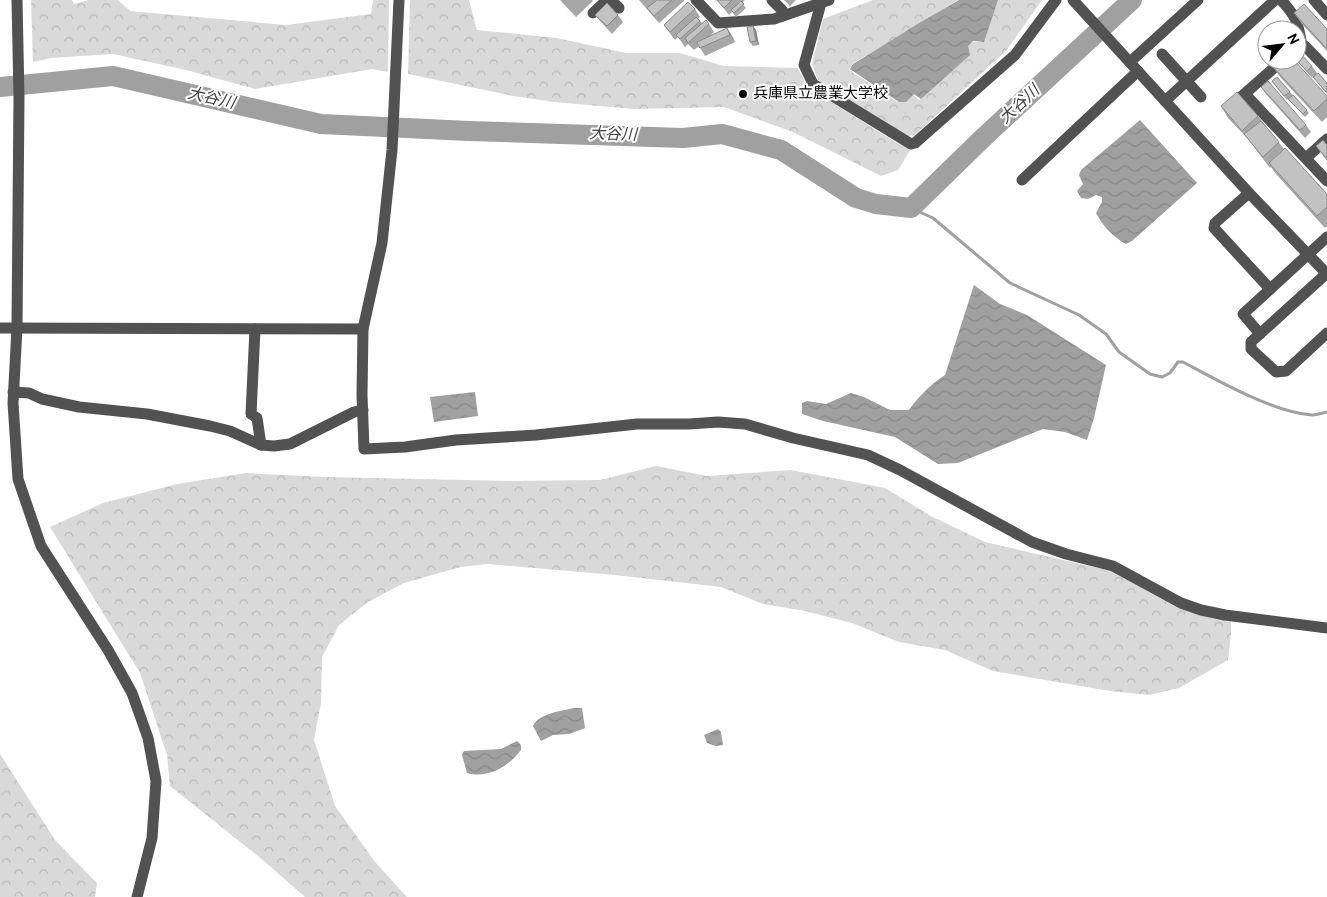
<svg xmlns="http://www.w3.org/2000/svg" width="1327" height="897" font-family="Overpass,'Noto Sans JP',sans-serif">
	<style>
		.forest { fill: url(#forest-crowns) }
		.water { fill: url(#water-waves) }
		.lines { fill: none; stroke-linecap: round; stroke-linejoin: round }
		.stream { stroke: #a0a0a0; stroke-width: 3 }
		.river { stroke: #a0a0a0; stroke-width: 20 }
		.minor { stroke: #525252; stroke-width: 11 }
		.wall { fill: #a7a7a7 }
		.shaded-wall { fill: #888 }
		.building { fill: #c2c2c2; stroke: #888 }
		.poi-dot { fill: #000; stroke: #fff; stroke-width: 2 }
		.labels { text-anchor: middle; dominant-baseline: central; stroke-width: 4; stroke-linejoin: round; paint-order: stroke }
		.poi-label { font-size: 15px; fill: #000; stroke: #fff; text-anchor: start }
		.water-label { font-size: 16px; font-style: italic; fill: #414141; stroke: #fff }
	</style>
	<defs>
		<pattern id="forest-crowns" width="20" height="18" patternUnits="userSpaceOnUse" patternTransform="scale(1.25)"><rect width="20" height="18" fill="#d9d9d9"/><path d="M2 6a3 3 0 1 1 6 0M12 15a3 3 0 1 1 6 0" fill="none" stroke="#b8b8b8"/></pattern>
		<pattern id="water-waves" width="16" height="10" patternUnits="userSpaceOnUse" patternTransform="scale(1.25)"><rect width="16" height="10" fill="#a0a0a0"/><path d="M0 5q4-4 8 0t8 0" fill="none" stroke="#888"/></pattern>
	</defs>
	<rect width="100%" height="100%" fill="#fff"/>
	<g class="forest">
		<polygon points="31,0 72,0 74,4 89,0 118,0 130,11 286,25 371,14 373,0 389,0 388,72 372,69 255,89 186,70 113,54 51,58 33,62"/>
		<polygon points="410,0 469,0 477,30 557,38 626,53 680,53 724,66 798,68 806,85 814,91 895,142 911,149 898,170 881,176 793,132 724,107 634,109 554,102 513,96 408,74"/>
		<polygon points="873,0 958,0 852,64 849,70 898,102 905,102 912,94 919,100 969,55 967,46 972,42 982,42 997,0 1042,0 1006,51 915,135 908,136 818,80 812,64 823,19"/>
		<polygon points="656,466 707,476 791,470 885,488 931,516 985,542 1111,571 1231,618 1231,634 1228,660 1179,688 1149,695 1110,691 993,671 945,650 899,642 852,623 805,611 763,604 721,587 615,575 488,564 461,567 404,583 368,602 339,625 322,657 321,703 314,740 335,806 375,862 407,897 305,897 264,861 170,786 167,755 140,673 50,527 103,503 177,484 246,473 325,477 510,481 600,480"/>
		<polygon points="0,754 55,840 97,883 95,897 0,897"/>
	</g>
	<g class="water">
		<polygon points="959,0 998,0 984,42 973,41 968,46 970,55 921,99 914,94 906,102 899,102 850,69 853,64 919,23"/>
		<path d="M1140 120 1197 183 1132 241 1126 244C1114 238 1102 225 1096 213L1102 202V197L1096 195 1088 199 1081 198 1077 191 1083 184 1079 175 1081 170Z"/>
		<path d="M974 285 1000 304 1027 315 1106 365 1094 418 1087 440 1065 432 1043 429 958 463 938 464 895 437 823 421 802 414V403L807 401 826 404 851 393 864 397 890 410H909C920 395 930 385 945 375Z"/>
		<polygon points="475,392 478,416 434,422 430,397"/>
		<path d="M574 708H582L585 728 569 734 553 735 541 741 533 726C539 713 562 711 574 708Z"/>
		<polygon points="718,729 721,732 723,745 716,746 707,743 704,735"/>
		<path d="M517 741 521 745V750C509 766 488 779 467 773L462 755 464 751 501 749Z"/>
	</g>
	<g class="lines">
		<path class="stream" d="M911 208 933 218 1010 283 1079 315 1106 334 1119 352 1150 374 1162 377 1170 373 1178 362H1183C1217 380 1272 412 1312 415 1316 415 1322 413 1327 412"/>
		<polyline class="river" points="0,87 113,76 321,124 469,131 683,138 722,134 781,150 856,198 876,204 911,208 985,136 1132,0"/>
		<g class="minor">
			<polyline points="17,0 19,97 17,328 13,403 18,479 41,546 108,650 132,693 148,738 156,781 152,838 137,897"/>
			<polyline points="399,0 392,150 382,243 363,329 362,395 364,449 405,447 456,440 536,435 637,424 689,424 718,422 745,424 793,438 868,455 900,470 1032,542 1066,554 1113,566 1181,603 1201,610 1225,615 1327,628"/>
			<polyline points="611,0 619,8"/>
			<polyline points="696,0 718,23 774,19 829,0"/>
			<polyline points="772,0 782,10 782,16"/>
			<polyline points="819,0 821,3 804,65 813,84 911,144 915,143 1015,55 1056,0"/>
			<polyline points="1073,0 1249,193 1327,274"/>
			<path d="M1281 0C1297 17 1298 23 1302 46"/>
			<polyline points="1314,0 1327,15"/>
			<polyline points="593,13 607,0"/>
			<polyline points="1297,47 1299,46 1305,46 1327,69"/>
			<polyline points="1162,54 1201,97"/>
			<polyline points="1130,62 1198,0"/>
			<polyline points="1245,94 1327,181"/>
			<polyline points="1241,97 1283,60"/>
			<polyline points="1165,101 1275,0"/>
			<polyline points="1306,158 1327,139"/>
			<polyline points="1022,180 1138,71"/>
			<polyline points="1249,193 1215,223 1214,228 1270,289"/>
			<polyline points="1327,273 1251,342 1251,349 1276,372 1286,371 1327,333"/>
			<polyline points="0,328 363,329"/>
			<polyline points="255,329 251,414 257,418 261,445"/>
			<polyline points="1260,334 1243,314 1327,237"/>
			<polyline points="13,392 29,393 42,399 79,407 147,414 210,426 230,431 261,445 274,446 290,444 354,412 363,410"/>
		</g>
	</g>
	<g class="wall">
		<polygon points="560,0 592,0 593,1 576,17"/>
		<polygon points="639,0 684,0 684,1 659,23"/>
		<polygon points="715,0 745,0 742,3 746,8 736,17 732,12 729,15 717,0 716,1"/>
		<polygon points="784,0 796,0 790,6"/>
		<polygon points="695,9 700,17 698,19 702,23 709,24 714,32 710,36 727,28 732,36 735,42 705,56 699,46 694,50 688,44 685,47 678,37 675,40 664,25"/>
		<polygon points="1294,13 1327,29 1327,51 1302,24"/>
		<polygon points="595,15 618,15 623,22 612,34 601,22"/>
		<polygon points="753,26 756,30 759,45 753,46 750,42"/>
		<polygon points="1296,60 1312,66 1317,73 1327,83 1327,94 1313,77 1312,78"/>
		<polygon points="1273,67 1327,96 1327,117 1322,122 1281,78"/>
		<polygon points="1272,81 1290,92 1309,113 1305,117 1288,99 1287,100"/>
		<polygon points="1261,87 1306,125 1311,132 1305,138 1266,94"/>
		<polygon points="1221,106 1258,116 1284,149 1327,194 1327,226 1325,228 1276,174 1271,167 1270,168 1248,139 1228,118"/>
		<polygon points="1327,145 1327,161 1316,146"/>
	</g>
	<g class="shaded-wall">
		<polygon points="753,26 756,30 759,45 756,41"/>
		<polygon points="727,28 732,36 735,42 730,35"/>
	</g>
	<g class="building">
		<polygon points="657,0 672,0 654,16 647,8"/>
		<polygon points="717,0 732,0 724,8"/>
		<polygon points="741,1 744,4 734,13 731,10"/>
		<polygon points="688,2 695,9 670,32 664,25"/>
		<polygon points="607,3 618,15 607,26 595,15"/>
		<polygon points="1304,4 1327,29 1327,49 1294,13"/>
		<polygon points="696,17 700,21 680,39 676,35"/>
		<polygon points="706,20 709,24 688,43 685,38"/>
		<polygon points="753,26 756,41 750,42 747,27"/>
		<polygon points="727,28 730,35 700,48 697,42"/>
		<polygon points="1298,51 1312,66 1307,71 1296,60 1297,53"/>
		<polygon points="1281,60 1294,60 1327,96 1327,99 1314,111 1273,67"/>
		<polygon points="1318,73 1327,83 1327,91 1326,92 1313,77"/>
		<polygon points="1277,77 1290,92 1284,96 1272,81"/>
		<polygon points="1268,81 1306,125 1300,130 1261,87"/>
		<polygon points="1237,92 1258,116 1242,131 1221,106"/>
		<polygon points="1293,95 1307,110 1303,114 1288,99"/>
		<polygon points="1261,121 1279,142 1263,157 1244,134"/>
		<polygon points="1323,140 1327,145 1327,159 1316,146"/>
		<polygon points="1285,148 1327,194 1327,207 1317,216 1269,163"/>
	</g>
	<circle class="poi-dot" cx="743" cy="94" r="5"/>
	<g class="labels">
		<g class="poi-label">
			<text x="753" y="94">兵庫県立農業大学校</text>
		</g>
		<g class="water-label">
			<text transform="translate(211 99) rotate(13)">大谷川</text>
			<text transform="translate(1020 105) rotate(-43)">大谷川</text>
			<text transform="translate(613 135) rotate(2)">大谷川</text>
		</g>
	</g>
	<g transform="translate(1282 45) rotate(62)"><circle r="24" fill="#ffffff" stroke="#999999"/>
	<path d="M0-4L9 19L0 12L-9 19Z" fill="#000000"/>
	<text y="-8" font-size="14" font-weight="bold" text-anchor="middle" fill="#000000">N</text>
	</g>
</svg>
